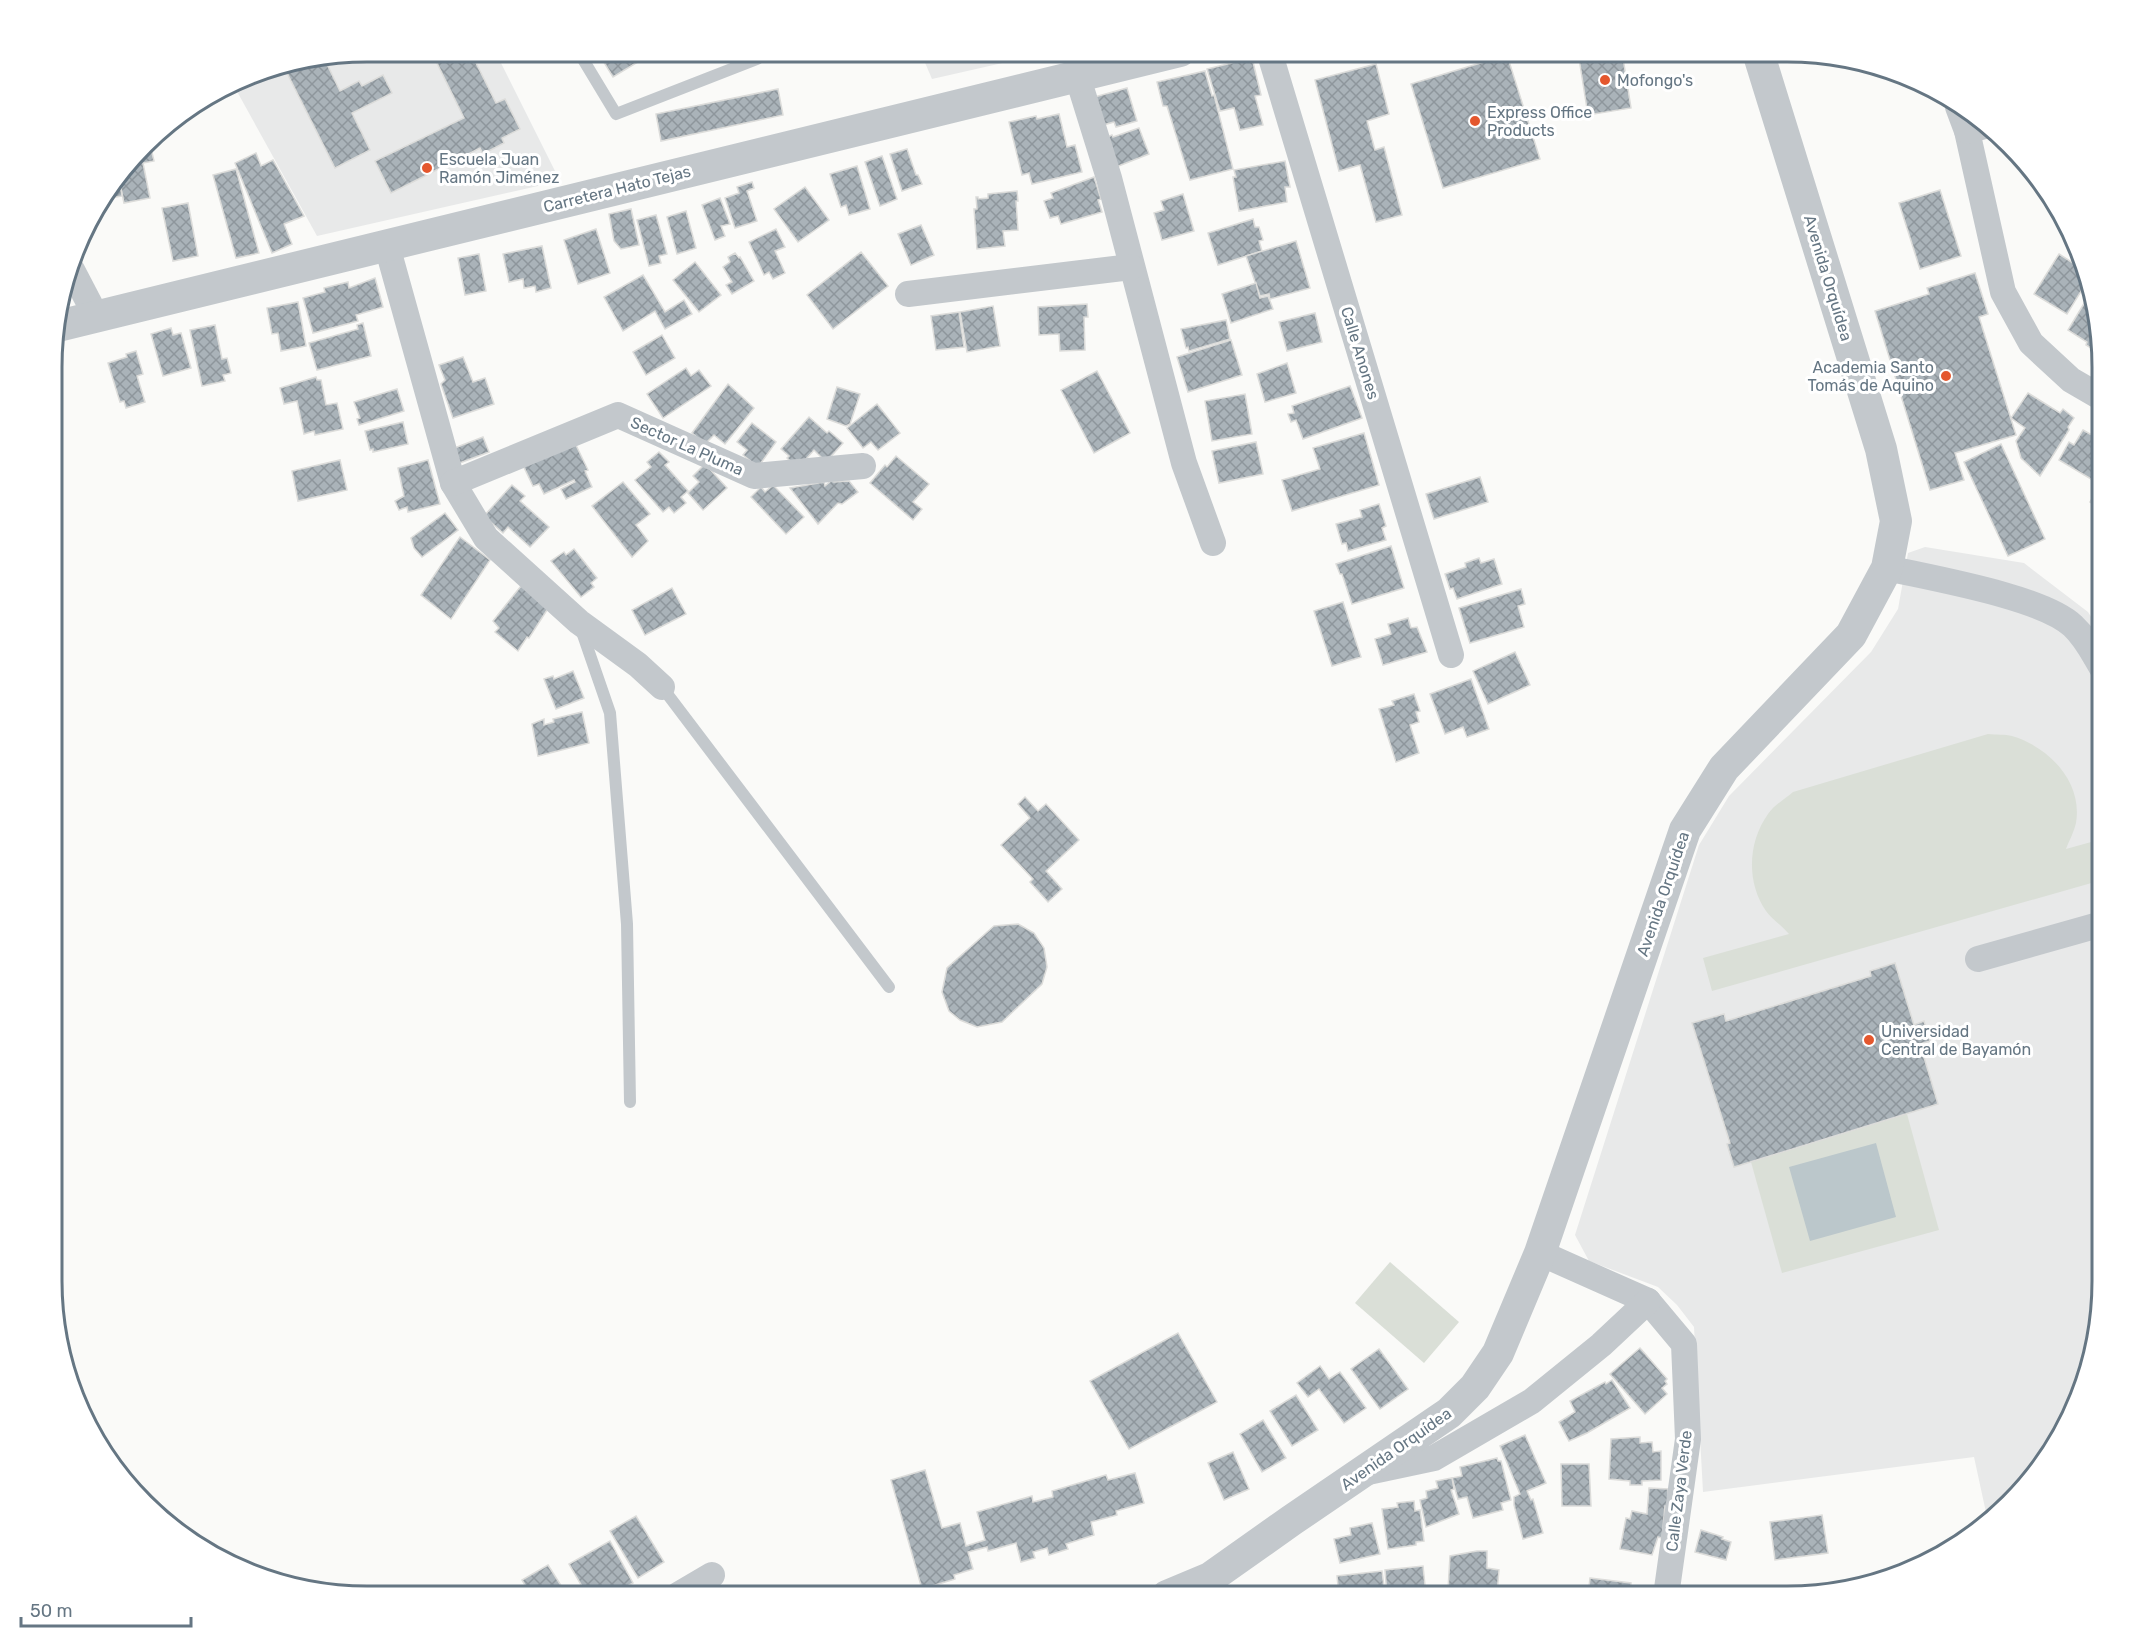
<svg xmlns="http://www.w3.org/2000/svg" width="2153" height="1647" font-family="Rubik,sans-serif">
	<style>
		.built { fill: #e8e9e9 }
		.grass { fill: #dadfd7 }
		.water { fill: #bbc7cb }
		.building { fill: url(#building-cross-hatch); stroke: #dcdcda; stroke-width: 1.5 }
		.lines { fill: none; stroke-linecap: round; stroke-linejoin: round }
		.service { stroke: #c3c8cc; stroke-width: 12 }
		.minor { stroke: #c3c8cc; stroke-width: 26 }
		.tertiary { stroke: #c3c8cc; stroke-width: 32 }
		.poi-dot { fill: #e4572e; stroke: #fff; stroke-width: 2 }
		.labels { text-anchor: middle; dominant-baseline: central; stroke-width: 6; stroke-linejoin: round; paint-order: stroke }
		.poi-label { font-size: 16px; fill: #657683; stroke: #fff; text-anchor: start }
		.street-label { font-size: 16px; fill: #657683; stroke: #fff }
		.rim { fill: none; stroke: #657683; stroke-width: 3 }
	</style>
	<defs>
		<pattern id="building-cross-hatch" width="8" height="8" patternUnits="userSpaceOnUse" patternTransform="scale(1.5)"><rect width="8" height="8" fill="#aab3b9"/><path d="M0 0l8 8M0 8l8-8" fill="none" stroke="#8e969c"/></pattern>
	</defs>
	<rect width="100%" height="100%" fill="#fafaf8"/>
	<g class="built">
		<polygon points="366,51 495,51 560,181 317,236 234,86 265,68"/>
		<polygon points="920,51 1055,51 932,79"/>
		<polygon points="1925,547 2024,563 2088,612 2102,634 2101,1302 2078,1402 2024,1488 1987,1517 1974,1457 1703,1492 1694,1327 1677,1305 1658,1287 1589,1261 1575,1235 1699,845 1729,796 1871,652 1898,609 1908,553"/>
	</g>
	<g class="grass">
		<path d="M1988 734C1996 735 2005 734 2012 736 2049 747 2083 782 2076 823 2074 832 2069 841 2066 849L2102 839V880L1712 991 1703 958 1789 934C1782 926 1772 919 1766 911 1746 882 1748 842 1768 814 1774 805 1785 799 1793 792Z"/>
		<polygon points="1907,1114 1939,1230 1782,1273 1751,1162"/>
		<polygon points="1390,1262 1459,1322 1424,1363 1355,1303"/>
	</g>
	<polygon class="water" points="1876,1143 1896,1217 1810,1241 1789,1167"/>
	<g class="building">
		<polygon points="431,51 470,51 496,103 505,99 520,129 502,138 504,143 483,154 480,148 391,193 375,161 464,118"/>
		<polygon points="597,51 656,51 613,77"/>
		<polygon points="1578,52 1622,52 1631,108 1588,115"/>
		<polygon points="1507,55 1540,159 1443,188 1411,84"/>
		<polygon points="324,58 340,91 359,81 362,86 383,75 392,93 352,113 370,150 335,168 283,65"/>
		<polygon points="1252,58 1261,95 1255,96 1263,125 1240,130 1234,108 1220,111 1207,69"/>
		<polygon points="1376,64 1389,114 1367,121 1375,150 1384,147 1402,215 1376,222 1360,165 1339,171 1315,80"/>
		<polygon points="1205,71 1212,96 1214,95 1233,169 1190,180 1167,106 1163,106 1157,82"/>
		<polygon points="1127,88 1137,121 1116,127 1114,122 1100,126 1091,98"/>
		<polygon points="778,89 783,115 661,141 656,114"/>
		<polygon points="1059,114 1067,147 1075,145 1082,172 1032,184 1029,173 1022,175 1009,122 1036,116 1037,119"/>
		<polygon points="1139,128 1149,154 1116,167 1105,138 1112,135 1113,137"/>
		<polygon points="149,140 154,161 143,163 150,198 124,203 119,178"/>
		<polygon points="907,149 916,175 918,175 922,184 902,191 890,154"/>
		<polygon points="256,153 261,166 273,160 304,216 284,224 292,244 272,253 235,163"/>
		<polygon points="882,156 897,199 880,206 865,162"/>
		<polygon points="1285,161 1290,187 1285,187 1287,202 1239,211 1233,177 1236,177 1234,170"/>
		<polygon points="857,166 870,209 849,215 846,205 841,207 830,174"/>
		<polygon points="236,169 259,253 236,258 213,175"/>
		<polygon points="1094,177 1101,199 1098,200 1102,212 1061,224 1058,216 1050,218 1044,201 1053,198 1051,193"/>
		<polygon points="119,178 122,196 100,200"/>
		<polygon points="752,182 754,188 747,191 757,221 735,228 725,198 739,193 737,187"/>
		<polygon points="805,187 829,220 798,242 774,209"/>
		<polygon points="1940,190 1961,256 1920,269 1899,203"/>
		<polygon points="1017,191 1018,201 1016,201 1018,230 1003,231 1005,246 977,249 974,209 977,209 976,197 978,197 978,199 988,198 988,194"/>
		<polygon points="1183,194 1194,231 1162,240 1154,213 1164,210 1161,201"/>
		<polygon points="720,198 730,224 721,226 725,236 715,240 702,205"/>
		<polygon points="188,203 198,256 173,261 162,208"/>
		<polygon points="631,209 639,245 621,249 614,241 609,214"/>
		<polygon points="686,211 696,248 677,254 667,217"/>
		<polygon points="656,215 667,254 659,256 661,263 649,266 637,220"/>
		<polygon points="1253,219 1255,227 1259,227 1263,240 1259,241 1262,251 1218,265 1208,233"/>
		<polygon points="921,225 934,255 911,265 898,234"/>
		<polygon points="596,229 610,273 578,284 564,240"/>
		<polygon points="776,229 785,247 775,251 785,273 773,279 769,272 764,275 749,242"/>
		<polygon points="1296,241 1310,288 1270,299 1269,294 1260,296 1246,256"/>
		<polygon points="542,246 551,288 536,292 535,286 524,288 523,279 509,282 503,254"/>
		<polygon points="861,252 888,286 833,329 807,295"/>
		<polygon points="735,253 739,258 740,257 754,281 732,294 726,285 732,282 723,267 730,262 728,257"/>
		<polygon points="479,254 486,291 465,295 458,258"/>
		<polygon points="2059,254 2084,270 2088,280 2067,314 2034,294"/>
		<polygon points="695,262 721,295 699,312 673,280"/>
		<polygon points="1975,273 1988,314 1979,317 2016,435 1955,453 1964,480 1930,490 1875,311 1929,294 1927,288"/>
		<polygon points="643,275 665,312 684,300 692,314 665,329 655,311 623,331 604,297"/>
		<polygon points="375,278 383,307 356,315 358,321 313,333 303,298 325,292 324,288 348,282 349,288"/>
		<polygon points="1256,283 1260,298 1268,296 1273,309 1231,323 1222,294"/>
		<polygon points="2091,292 2096,304 2101,354 2086,345 2087,342 2068,330"/>
		<polygon points="298,302 306,346 281,351 278,333 272,334 267,308"/>
		<polygon points="1087,304 1088,317 1084,317 1085,350 1060,351 1059,334 1039,335 1038,307"/>
		<polygon points="993,306 1000,346 967,352 960,312"/>
		<polygon points="959,312 964,347 936,350 931,316"/>
		<polygon points="1315,313 1322,342 1287,351 1279,322"/>
		<polygon points="1226,320 1230,339 1189,351 1188,347 1186,348 1181,329"/>
		<polygon points="363,323 371,356 317,370 309,343 358,329 357,325"/>
		<polygon points="215,325 222,359 227,358 231,373 223,375 225,381 202,386 190,330"/>
		<polygon points="171,328 173,335 181,333 191,368 163,376 151,334"/>
		<polygon points="662,335 675,358 646,375 633,352"/>
		<polygon points="1231,340 1242,375 1188,392 1177,357"/>
		<polygon points="136,351 143,374 137,376 145,402 126,408 124,401 120,402 108,363 127,357 126,354"/>
		<polygon points="463,357 473,382 485,378 494,404 453,418 441,384 445,380 439,365"/>
		<polygon points="1287,363 1296,393 1265,402 1257,374"/>
		<polygon points="686,368 691,376 699,370 711,386 663,418 647,394"/>
		<polygon points="1097,371 1130,433 1094,453 1061,390"/>
		<polygon points="316,377 317,380 321,380 326,405 337,403 343,429 315,435 314,431 304,434 297,401 284,404 280,388"/>
		<polygon points="728,384 754,408 725,444 714,435 705,444 692,433"/>
		<polygon points="1350,386 1362,418 1303,439 1296,420 1291,422 1288,414 1294,413 1292,406"/>
		<polygon points="837,387 860,394 850,424 846,426 827,419"/>
		<polygon points="397,389 404,411 359,425 357,419 360,418 354,402"/>
		<polygon points="2028,393 2060,413 2063,409 2074,418 2068,427 2069,430 2040,476 2021,458 2016,441 2025,428 2011,418"/>
		<polygon points="1245,394 1252,434 1212,441 1205,401"/>
		<polygon points="877,404 900,433 878,450 871,442 863,448 847,428"/>
		<polygon points="809,417 827,433 829,431 843,443 826,462 814,450 798,468 787,458 789,456 781,449"/>
		<polygon points="403,422 408,444 373,452 373,449 370,450 365,431"/>
		<polygon points="752,423 776,442 758,467 743,455 747,450 737,442"/>
		<polygon points="2083,430 2102,441 2102,472 2096,482 2059,460 2069,442 2074,445"/>
		<polygon points="1364,433 1379,485 1292,511 1282,480 1320,469 1313,448"/>
		<polygon points="483,437 489,452 457,464 452,449"/>
		<polygon points="572,437 588,470 585,471 592,487 566,499 561,489 575,482 574,480 544,494 539,484 533,486 521,461"/>
		<polygon points="1256,442 1263,474 1219,483 1212,451"/>
		<polygon points="2001,444 2045,539 2008,556 1964,462"/>
		<polygon points="659,452 669,462 665,465 688,491 681,497 686,503 674,513 669,507 663,512 635,480 651,467 647,462"/>
		<polygon points="896,456 929,484 913,502 922,509 913,520 870,483 885,465 887,467"/>
		<polygon points="340,460 347,490 298,501 292,471"/>
		<polygon points="428,460 440,504 408,512 407,507 399,510 395,501 404,496 398,468"/>
		<polygon points="705,464 727,488 703,510 688,493 699,482 693,476"/>
		<polygon points="1480,477 1488,502 1434,519 1426,494"/>
		<polygon points="831,481 834,482 849,481 858,492 842,504 838,503 818,524 790,488 824,482 825,486"/>
		<polygon points="623,482 650,514 636,525 648,541 632,557 592,506"/>
		<polygon points="2102,483 2102,509 2090,502"/>
		<polygon points="512,485 525,496 520,501 549,527 530,547 508,527 503,533 484,516"/>
		<polygon points="773,485 804,517 786,534 751,497 761,487 765,492"/>
		<polygon points="1379,504 1386,526 1382,528 1386,540 1348,551 1346,543 1342,544 1336,524 1362,517 1360,510"/>
		<polygon points="445,513 458,530 422,557 414,548 411,538"/>
		<polygon points="460,537 490,560 451,619 421,595"/>
		<polygon points="1391,546 1404,588 1352,604 1342,574 1340,574 1336,564"/>
		<polygon points="574,549 597,578 591,583 594,587 581,597 551,561 564,552 566,555"/>
		<polygon points="1479,558 1481,563 1494,559 1502,584 1457,599 1453,588 1450,589 1445,574 1466,567 1465,563"/>
		<polygon points="521,586 549,607 529,638 527,637 518,651 495,632 499,628 493,621"/>
		<polygon points="672,588 686,614 645,635 632,610"/>
		<polygon points="1521,589 1525,604 1518,606 1524,627 1470,643 1459,608"/>
		<polygon points="1343,602 1361,657 1332,666 1314,611"/>
		<polygon points="1408,618 1411,628 1417,627 1427,652 1383,665 1375,639 1391,634 1388,624"/>
		<polygon points="1515,652 1530,685 1488,704 1473,671"/>
		<polygon points="573,671 584,698 556,709 544,679 553,676 554,679"/>
		<polygon points="1471,679 1489,729 1467,737 1463,727 1445,734 1430,694"/>
		<polygon points="1414,694 1420,711 1416,712 1419,722 1410,725 1419,753 1396,762 1379,709 1394,705 1392,701"/>
		<polygon points="582,712 589,743 538,756 532,724 544,719 544,725 554,722 553,719"/>
		<polygon points="1025,797 1038,811 1046,804 1079,840 1046,871 1062,889 1048,902 1030,882 1033,879 1001,845 1030,818 1018,804"/>
		<polygon points="1018,924 1034,933 1044,948 1047,967 1042,984 1002,1022 977,1027 960,1020 949,1011 942,992 947,968 994,926"/>
		<polygon points="1895,963 1914,1025 1924,1021 1930,1041 1920,1044 1938,1104 1734,1167 1727,1144 1730,1143 1692,1023 1724,1014 1726,1021 1871,976 1870,971"/>
		<polygon points="1178,1333 1217,1402 1129,1449 1090,1381"/>
		<polygon points="1640,1348 1667,1379 1665,1381 1667,1384 1662,1388 1667,1394 1645,1414 1610,1374"/>
		<polygon points="1379,1349 1408,1389 1380,1409 1351,1369"/>
		<polygon points="1320,1366 1329,1379 1340,1372 1366,1408 1344,1423 1319,1389 1308,1397 1297,1383"/>
		<polygon points="1612,1380 1630,1408 1587,1433 1569,1441 1559,1422 1575,1412 1570,1401 1605,1382 1606,1384"/>
		<polygon points="1296,1395 1318,1430 1292,1446 1270,1411"/>
		<polygon points="1263,1420 1286,1458 1262,1472 1240,1434"/>
		<polygon points="1525,1435 1546,1483 1527,1491 1531,1500 1533,1499 1543,1533 1523,1539 1514,1505 1514,1497 1520,1494 1500,1446"/>
		<polygon points="1640,1437 1640,1443 1652,1442 1653,1452 1661,1451 1661,1480 1642,1481 1642,1485 1630,1485 1630,1481 1609,1479 1611,1439"/>
		<polygon points="1233,1452 1249,1489 1224,1500 1208,1463"/>
		<polygon points="1497,1458 1498,1461 1501,1461 1511,1500 1501,1503 1503,1510 1473,1518 1467,1497 1458,1499 1452,1478 1462,1476 1460,1467"/>
		<polygon points="1561,1464 1589,1464 1591,1506 1562,1506"/>
		<polygon points="925,1470 942,1528 960,1523 966,1546 985,1540 977,1512 1032,1496 1033,1502 1053,1497 1052,1491 1106,1475 1108,1480 1135,1473 1144,1503 1116,1511 1117,1515 1091,1522 1094,1535 1066,1544 1068,1549 1049,1555 1047,1548 1033,1552 1035,1558 1021,1562 1016,1543 988,1551 987,1547 968,1552 973,1569 954,1575 955,1579 922,1589 891,1480"/>
		<polygon points="1452,1478 1454,1489 1451,1490 1459,1514 1426,1527 1420,1500 1427,1498 1426,1491 1438,1488 1436,1481"/>
		<polygon points="1649,1488 1668,1489 1668,1506 1665,1506 1662,1538 1658,1537 1652,1555 1620,1549 1626,1518 1630,1519 1632,1511 1647,1514"/>
		<polygon points="1414,1501 1415,1511 1420,1510 1424,1541 1416,1542 1416,1545 1388,1549 1382,1509 1398,1507 1397,1503"/>
		<polygon points="1822,1515 1828,1553 1775,1560 1770,1522"/>
		<polygon points="636,1516 664,1562 638,1578 610,1531"/>
		<polygon points="1372,1523 1380,1554 1340,1563 1334,1539 1351,1535 1350,1528"/>
		<polygon points="1701,1530 1723,1537 1722,1539 1731,1542 1726,1560 1695,1552"/>
		<polygon points="610,1541 633,1583 611,1595 587,1595 569,1564"/>
		<polygon points="1477,1551 1487,1551 1487,1568 1499,1570 1497,1593 1448,1590 1450,1556"/>
		<polygon points="548,1565 567,1595 531,1595 522,1580"/>
		<polygon points="1423,1566 1426,1595 1409,1596 1409,1593 1387,1595 1385,1570"/>
		<polygon points="1382,1571 1385,1595 1339,1596 1337,1576"/>
		<polygon points="1590,1578 1631,1583 1630,1596 1588,1596"/>
	</g>
	<g class="lines">
		<g class="service">
			<polyline points="578,51 616,114 757,59 754,51"/>
			<polyline points="581,629 610,713 627,924 630,1102"/>
			<polyline points="662,687 889,987"/>
		</g>
		<g class="minor">
			<polyline points="1269,51 1451,655"/>
			<polyline points="1077,75 1109,178 1184,463 1213,543"/>
			<polyline points="1958,107 1967,131 2003,292 2031,343 2071,380 2102,398"/>
			<polyline points="1967,131 1988,125"/>
			<polyline points="387,246 453,483 486,538 579,622 638,665 662,687"/>
			<polyline points="72,270 96,316"/>
			<polyline points="908,294 1131,267"/>
			<polyline points="453,483 618,415 754,476 863,466"/>
			<path d="M1887 568C1931 578 2043 597 2073 626 2086 638 2093 653 2102 668"/>
			<polyline points="1978,959 2102,924"/>
			<polyline points="1540,1253 1648,1301 1684,1344 1688,1439 1666,1596"/>
			<polyline points="1368,1472 1434,1458 1532,1401 1601,1345 1648,1301"/>
			<polyline points="678,1595 712,1575"/>
		</g>
		<g class="tertiary">
			<polyline points="54,327 1180,51"/>
			<polyline points="1167,1596 1210,1578 1292,1520 1449,1413 1475,1387 1498,1353 1540,1253 1685,830 1724,768 1851,635 1887,568 1896,521 1881,449 1758,52"/>
		</g>
	</g>
	<g class="poi-dot">
		<circle cx="1605" cy="80" r="6"/>
		<circle cx="1475" cy="121" r="6"/>
		<circle cx="427" cy="168" r="6"/>
		<circle cx="1946" cy="376" r="6"/>
		<circle cx="1869" cy="1040" r="6"/>
	</g>
	<g class="labels">
		<g class="poi-label">
			<text x="1617" y="80">Mofongo's</text>
			<text x="1487" y="112">Express Office<tspan x="1487" dy="18">Products</tspan></text>
			<text x="439" y="159">Escuela Juan<tspan x="439" dy="18">Ramón Jiménez</tspan></text>
			<text x="1934" y="367" text-anchor="end">Academia Santo<tspan x="1934" dy="18">Tomás de Aquino</tspan></text>
			<text x="1881" y="1031">Universidad<tspan x="1881" dy="18">Central de Bayamón</tspan></text>
		</g>
		<g class="street-label">
			<text transform="translate(617 189) rotate(-14)">Carretera Hato Tejas</text>
			<text transform="translate(1828 278) rotate(73)">Avenida Orquídea</text>
			<text transform="translate(1360 353) rotate(73)">Calle Anones</text>
			<text transform="translate(687 446) rotate(24)">Sector La Pluma</text>
			<text transform="translate(1663 894) rotate(-71)">Avenida Orquídea</text>
			<text transform="translate(1396 1449) rotate(-35)">Avenida Orquídea</text>
			<text transform="translate(1679 1491) rotate(-83)">Calle Zaya Verde</text>
		</g>
	</g>
	<path d="M0 0H2153V1647H0ZM367 62H1787A305 305 0 0 1 2092 367V1281A305 305 0 0 1 1787 1586H367A305 305 0 0 1 62 1281V367A305 305 0 0 1 367 62Z" fill="#fff" fill-rule="evenodd"/>
	<path class="rim" d="M367 62H1787A305 305 0 0 1 2092 367V1281A305 305 0 0 1 1787 1586H367A305 305 0 0 1 62 1281V367A305 305 0 0 1 367 62Z"/>
	<path d="M21 1617v9h170v-9" fill="none" stroke="#657683" stroke-width="3"/>
	<text x="30" y="1617" font-size="18" fill="#657683" stroke="#ffffff" stroke-width="4.5" paint-order="stroke">50 m</text>
</svg>
